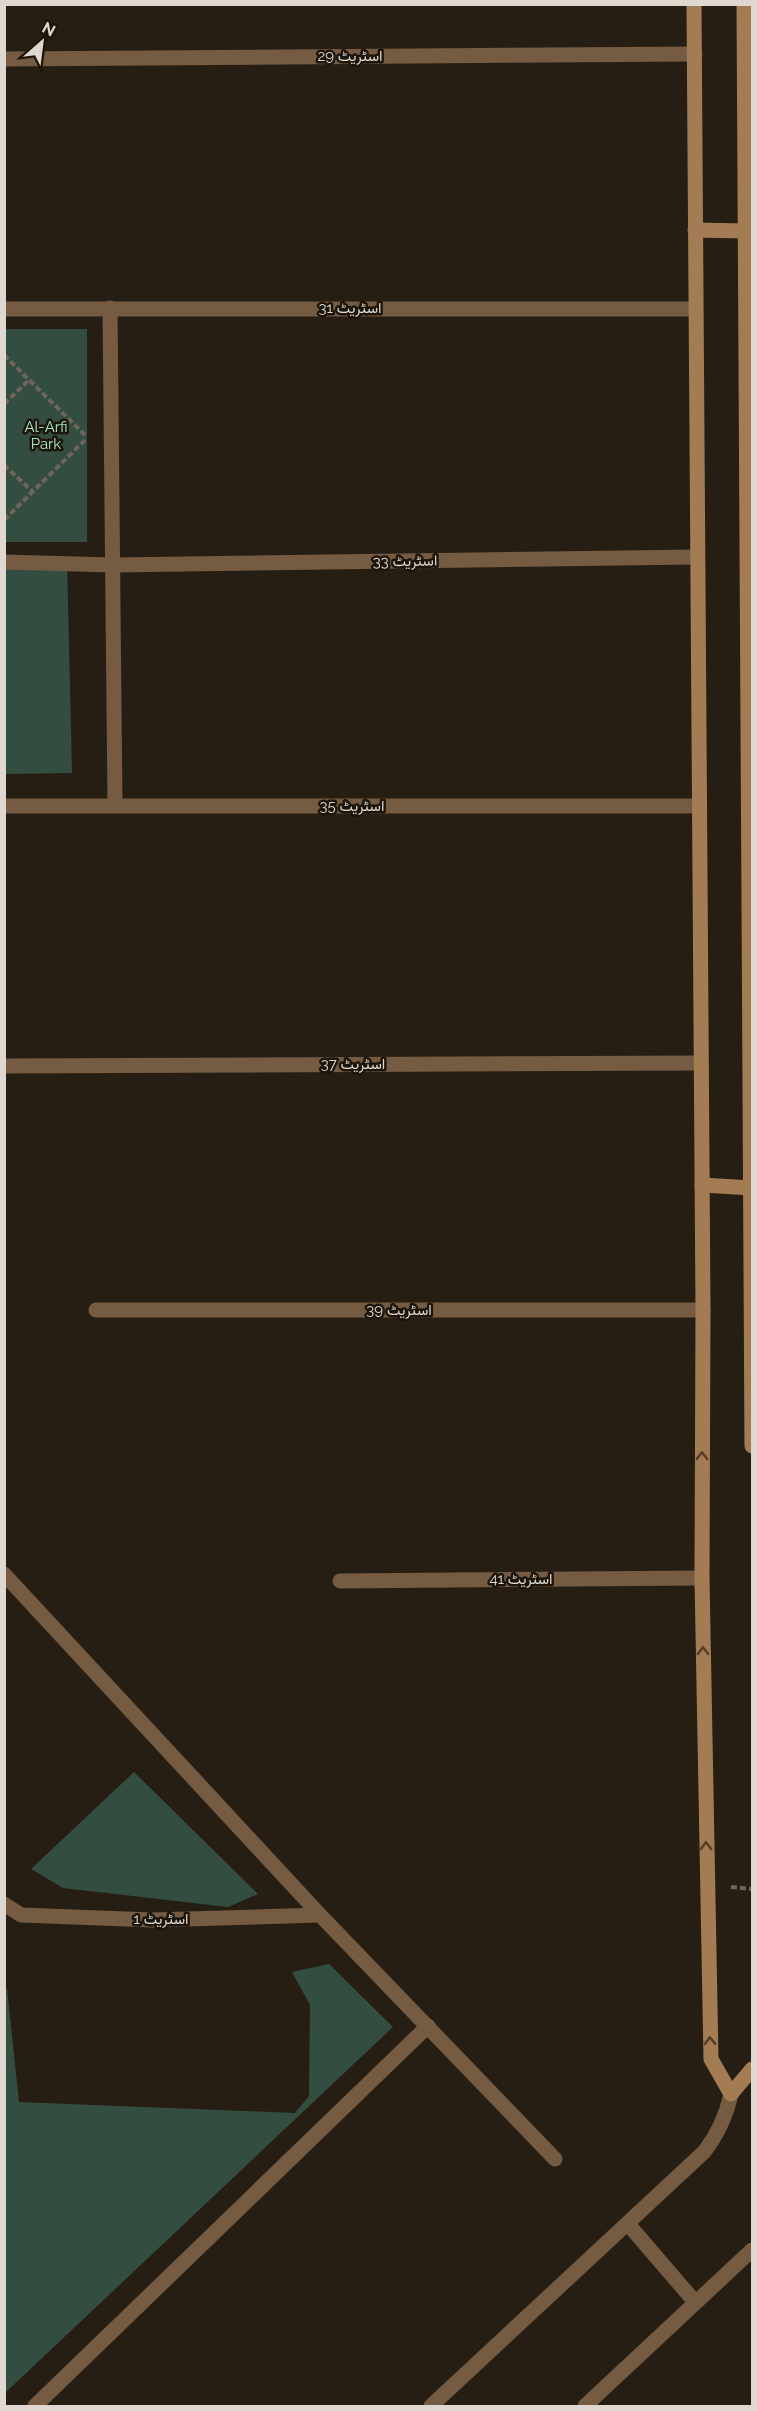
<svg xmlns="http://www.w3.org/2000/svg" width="757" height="2411" font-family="Raleway,Vazirmatn,sans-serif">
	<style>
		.green { fill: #344d41 }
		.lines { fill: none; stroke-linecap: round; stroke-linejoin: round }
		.path { stroke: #6e665c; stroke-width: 4; stroke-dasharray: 6 3; stroke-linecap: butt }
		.street { stroke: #745b42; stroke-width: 15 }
		.secondary { stroke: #a47c53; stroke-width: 15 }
		.oneway { stroke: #533e27 }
		.labels { text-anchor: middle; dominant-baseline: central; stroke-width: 5; stroke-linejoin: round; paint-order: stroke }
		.street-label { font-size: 15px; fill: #ded8d1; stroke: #1d150a }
		.park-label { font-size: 15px; fill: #a5e8c7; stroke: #1d150a }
	</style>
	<rect width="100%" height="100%" fill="#271e13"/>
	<g class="green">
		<rect x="5" y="329" width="82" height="213"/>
		<polygon points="67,560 72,773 5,774 4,561"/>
		<polygon points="134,1772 258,1894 228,1907 63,1888 31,1869"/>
		<polygon points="329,1964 393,2027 5,2393 5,1991 7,1988 19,2102 295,2113 309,2096 310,2005 292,1972"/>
	</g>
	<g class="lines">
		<g class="path">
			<polyline points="4,355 85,435"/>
			<polyline points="4,404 29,380"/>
			<polyline points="4,465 33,492"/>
			<polyline points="4,520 85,440"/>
			<polyline points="731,1887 752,1889"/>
		</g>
		<g class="street">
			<polyline points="4,59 695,54"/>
			<polyline points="110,308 115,805"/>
			<polyline points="4,309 695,309"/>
			<polyline points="4,562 113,565 696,557"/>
			<polyline points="4,806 699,806"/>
			<polyline points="4,1066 701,1063"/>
			<polyline points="96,1310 703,1310"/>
			<polyline points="4,1574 320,1915 555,2159"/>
			<polyline points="340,1581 702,1578"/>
			<polyline points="4,1904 21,1915 153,1920 320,1915"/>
			<polyline points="628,2224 695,2302"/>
			<polyline points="35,2406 428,2026"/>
			<path d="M431 2406 704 2152C718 2134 726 2117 731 2094"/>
			<polyline points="585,2406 752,2250"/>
		</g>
		<g class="secondary">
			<polyline points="694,4 703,1310 702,1578 711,2059 731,2094 752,2069"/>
			<polyline points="744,4 752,1446"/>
			<polyline points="695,230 745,231"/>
			<polyline points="702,1185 752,1188"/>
		</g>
	</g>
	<defs><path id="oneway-chevron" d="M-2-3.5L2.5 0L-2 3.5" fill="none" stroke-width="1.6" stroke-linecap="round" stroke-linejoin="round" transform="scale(1.5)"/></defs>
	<g class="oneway">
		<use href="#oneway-chevron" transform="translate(702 1456) rotate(-90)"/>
		<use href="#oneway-chevron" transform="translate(703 1651) rotate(-91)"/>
		<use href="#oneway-chevron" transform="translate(706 1846) rotate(-91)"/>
		<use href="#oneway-chevron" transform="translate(710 2041) rotate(-91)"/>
	</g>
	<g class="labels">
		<g class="street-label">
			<text x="350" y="56">اسٹریٹ 29</text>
			<text x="350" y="308">اسٹریٹ 31</text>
			<text transform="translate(405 561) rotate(-1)">اسٹریٹ 33</text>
			<text x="352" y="806">اسٹریٹ 35</text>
			<text x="353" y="1064">اسٹریٹ 37</text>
			<text x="399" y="1310">اسٹریٹ 39</text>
			<text x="521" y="1579">اسٹریٹ 41</text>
			<text x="161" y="1919">اسٹریٹ 1</text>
		</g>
		<g class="park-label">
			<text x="46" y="427">Al-Arfi<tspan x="46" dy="17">Park</tspan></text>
		</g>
	</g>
	<rect width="757" height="2411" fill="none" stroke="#ded8d1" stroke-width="12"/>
	<g transform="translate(42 42) rotate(28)" stroke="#1d150a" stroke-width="4.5" paint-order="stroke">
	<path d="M0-4.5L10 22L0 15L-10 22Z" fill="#ded8d1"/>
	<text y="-9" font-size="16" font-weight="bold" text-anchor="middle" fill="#ded8d1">N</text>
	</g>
</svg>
